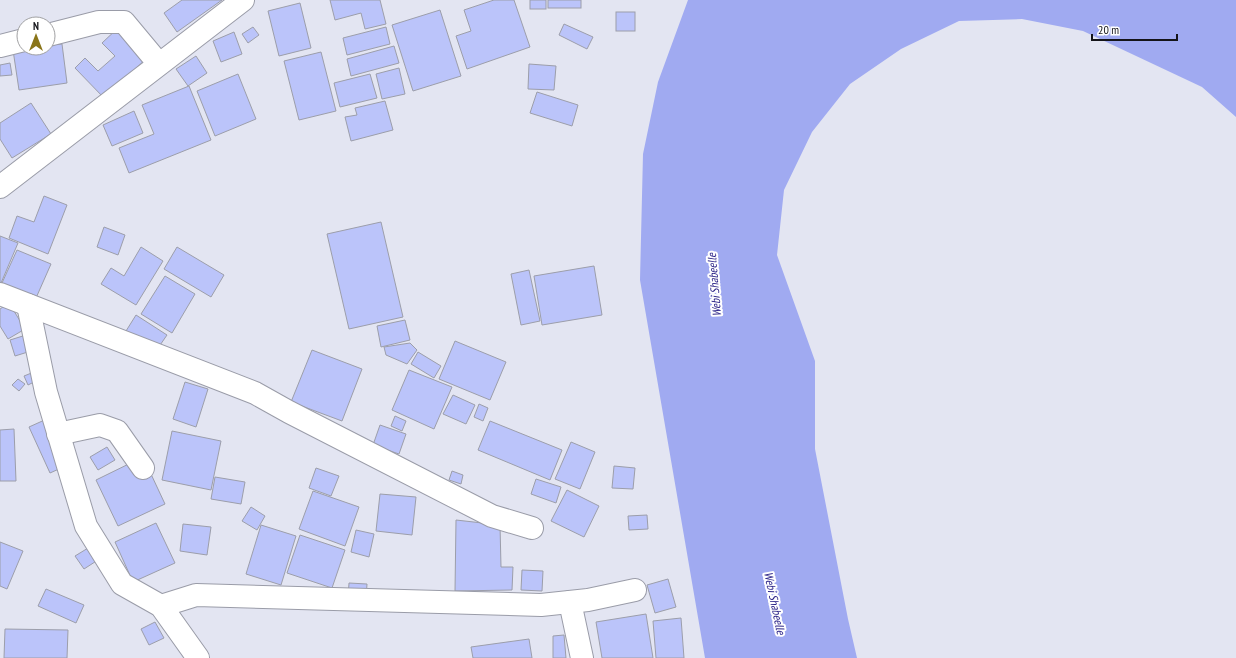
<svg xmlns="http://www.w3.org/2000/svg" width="1236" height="658" font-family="'PT Sans Narrow',sans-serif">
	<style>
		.water { fill: #a0aaf1 }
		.building { fill: #bbc4fa; stroke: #9c9eaa }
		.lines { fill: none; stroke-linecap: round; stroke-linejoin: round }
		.minor-casing { stroke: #9a9ca8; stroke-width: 24 }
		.minor { stroke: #fff; stroke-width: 22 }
		.labels { text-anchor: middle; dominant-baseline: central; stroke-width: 4; stroke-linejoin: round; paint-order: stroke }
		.water-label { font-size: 12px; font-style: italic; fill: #2d2588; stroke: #fff }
	</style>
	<rect width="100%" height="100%" fill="#e3e5f2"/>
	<polygon class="water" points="688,0 1236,0 1236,117 1202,87 1083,31 1022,19 959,21 901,49 850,84 812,132 784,190 777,255 815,361 815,449 848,619 857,658 705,658 640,280 643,154 658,82"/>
	<g class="building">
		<polygon points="182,0 222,0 177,32 164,13"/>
		<polygon points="330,0 380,0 386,24 365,29 361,13 335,20"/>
		<polygon points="494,0 514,0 530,47 467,69 456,36 471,31 464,10"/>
		<rect x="530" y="0" width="16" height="9"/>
		<rect x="548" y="0" width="33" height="8"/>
		<polygon points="300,3 311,48 279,56 268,11"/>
		<polygon points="440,10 461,76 413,91 392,25"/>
		<rect x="616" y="12" width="19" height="19"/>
		<polygon points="564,24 593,37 587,49 559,35"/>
		<polygon points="119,27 148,57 104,98 75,68 85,58 98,71 115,56 102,43"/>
		<polygon points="253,27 259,35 248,43 242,34"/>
		<polygon points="386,27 390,44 347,55 343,38"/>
		<polygon points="234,32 242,54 221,62 213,41"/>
		<polygon points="62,44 67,83 19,90 13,50 48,48 48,45"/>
		<polygon points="394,46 399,63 351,76 347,59"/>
		<polygon points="321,52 336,111 299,120 284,61"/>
		<polygon points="196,56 207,73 188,86 176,69"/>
		<polygon points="10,63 12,75 0,76 0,65"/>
		<polygon points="529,64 556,66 554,90 528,89"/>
		<polygon points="399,68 405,94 382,99 376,74"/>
		<polygon points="238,74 256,119 215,136 197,91"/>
		<polygon points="370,74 377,98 340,107 334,83"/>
		<polygon points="189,86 211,140 129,173 119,148 154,134 142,105"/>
		<polygon points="537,92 578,105 572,126 530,113"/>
		<polygon points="385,101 393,130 351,141 345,117 357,115 355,108"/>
		<polygon points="31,103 51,134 12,158 0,139 0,123"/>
		<polygon points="134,111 143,133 112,146 103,125"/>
		<polygon points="44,196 67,205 48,254 9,238 17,216 34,222"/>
		<polygon points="381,222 403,317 349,329 327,234"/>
		<polygon points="104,227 125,235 118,255 97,247"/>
		<polygon points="0,236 18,243 1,283 0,282"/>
		<polygon points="141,247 163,261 136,305 101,284 111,268 124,276"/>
		<polygon points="177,247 224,275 211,297 164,269"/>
		<polygon points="17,250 51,264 36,298 2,283"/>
		<polygon points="594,266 602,315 542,325 534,276"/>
		<polygon points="529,270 540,321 521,325 511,274"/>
		<polygon points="165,276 195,294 172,333 141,314"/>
		<polygon points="9,303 25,329 8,339 0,326 0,309"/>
		<polygon points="136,315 167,335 156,351 126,331"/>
		<polygon points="405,320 410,340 381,347 377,326"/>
		<polygon points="26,335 31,351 15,356 10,340"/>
		<polygon points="455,341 506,362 490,400 439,379"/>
		<polygon points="410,343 417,350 407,364 386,355 384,347"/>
		<polygon points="312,350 362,369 342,421 291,402"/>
		<polygon points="418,352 441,366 434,378 411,364"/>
		<polygon points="409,370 452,387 434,429 392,410"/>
		<polygon points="34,372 38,380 28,385 24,376"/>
		<polygon points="18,379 25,384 19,391 12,385"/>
		<polygon points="185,382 208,389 196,427 173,419"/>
		<polygon points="453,395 475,405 466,424 443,414"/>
		<polygon points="479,404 488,408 483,421 474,417"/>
		<polygon points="395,416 406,421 402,431 391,426"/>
		<polygon points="49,418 70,464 50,473 29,427"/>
		<polygon points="490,421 562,450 550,480 478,450"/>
		<polygon points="380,425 406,434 399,454 373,445"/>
		<polygon points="14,429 16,481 0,481 0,430"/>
		<polygon points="172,431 221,441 211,490 162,480"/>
		<polygon points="571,442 595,452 580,489 555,479"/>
		<polygon points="107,447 115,460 98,470 90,457"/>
		<polygon points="143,457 165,504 118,526 96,480"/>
		<polygon points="614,466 635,468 633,489 612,488"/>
		<polygon points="316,468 339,476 331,496 309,488"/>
		<polygon points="452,471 463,475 461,484 449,480"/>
		<polygon points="215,477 245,482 241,504 211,499"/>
		<polygon points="536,479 561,487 556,503 531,494"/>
		<polygon points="567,490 599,506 584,537 551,521"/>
		<polygon points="313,491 359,507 345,546 299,529"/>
		<polygon points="380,494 416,497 412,535 376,531"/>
		<polygon points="251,507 265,516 257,530 242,521"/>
		<polygon points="647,515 648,529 629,530 628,516"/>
		<polygon points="456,520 500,525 501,567 513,567 512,590 455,591"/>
		<polygon points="156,523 175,563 133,582 115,542"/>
		<polygon points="183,524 211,527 207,555 180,551"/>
		<polygon points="261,525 296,536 281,585 246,574"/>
		<polygon points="356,530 374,534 369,557 351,552"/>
		<polygon points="300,535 345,550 332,588 287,573"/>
		<polygon points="0,542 23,551 7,589 0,586"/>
		<polygon points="93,545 101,558 84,569 75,556"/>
		<polygon points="522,570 543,571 542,591 521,590"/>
		<polygon points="668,579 676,607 655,613 647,585"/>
		<polygon points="349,583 367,584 366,599 348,598"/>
		<polygon points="46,589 84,605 76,623 38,606"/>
		<polygon points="646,614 653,658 602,658 596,622"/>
		<polygon points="681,618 684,658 656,658 653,621"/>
		<polygon points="155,622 164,638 149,645 141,629"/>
		<polygon points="5,629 68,630 67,658 4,658"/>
		<polygon points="564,635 566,658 553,658 553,636"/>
		<polygon points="529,639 532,658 473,658 471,647"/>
	</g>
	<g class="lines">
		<g class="minor-casing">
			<g id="minor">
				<polyline points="48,35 99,22 124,22 159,64"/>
				<polyline points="0,46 24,40"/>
				<polyline points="0,187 243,0"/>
				<polyline points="0,294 255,393 289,412 492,516 532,528"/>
				<polyline points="28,305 46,392 86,526 122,584 161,606 198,658"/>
				<polyline points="58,434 100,425 117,431 143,468"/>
				<polyline points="570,602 582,658"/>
				<polyline points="161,606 196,595 541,605 588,600 635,590"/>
			</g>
		</g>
		<use href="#minor" class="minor"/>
	</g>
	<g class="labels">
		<g class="water-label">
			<text transform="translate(714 285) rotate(-95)">Webi Shabeelle</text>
			<text transform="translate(775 603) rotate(78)">Webi Shabeelle</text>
		</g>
	</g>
	<g transform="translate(36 36)"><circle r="19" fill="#ffffff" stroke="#a1a1a3"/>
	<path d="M0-3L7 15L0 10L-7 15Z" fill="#8a7519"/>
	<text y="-6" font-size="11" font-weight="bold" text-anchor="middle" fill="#141419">N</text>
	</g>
	<path d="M1092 34v6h85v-6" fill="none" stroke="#141419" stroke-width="2"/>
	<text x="1098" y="34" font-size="12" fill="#141419" stroke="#ffffff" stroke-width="3" paint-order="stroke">20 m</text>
</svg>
